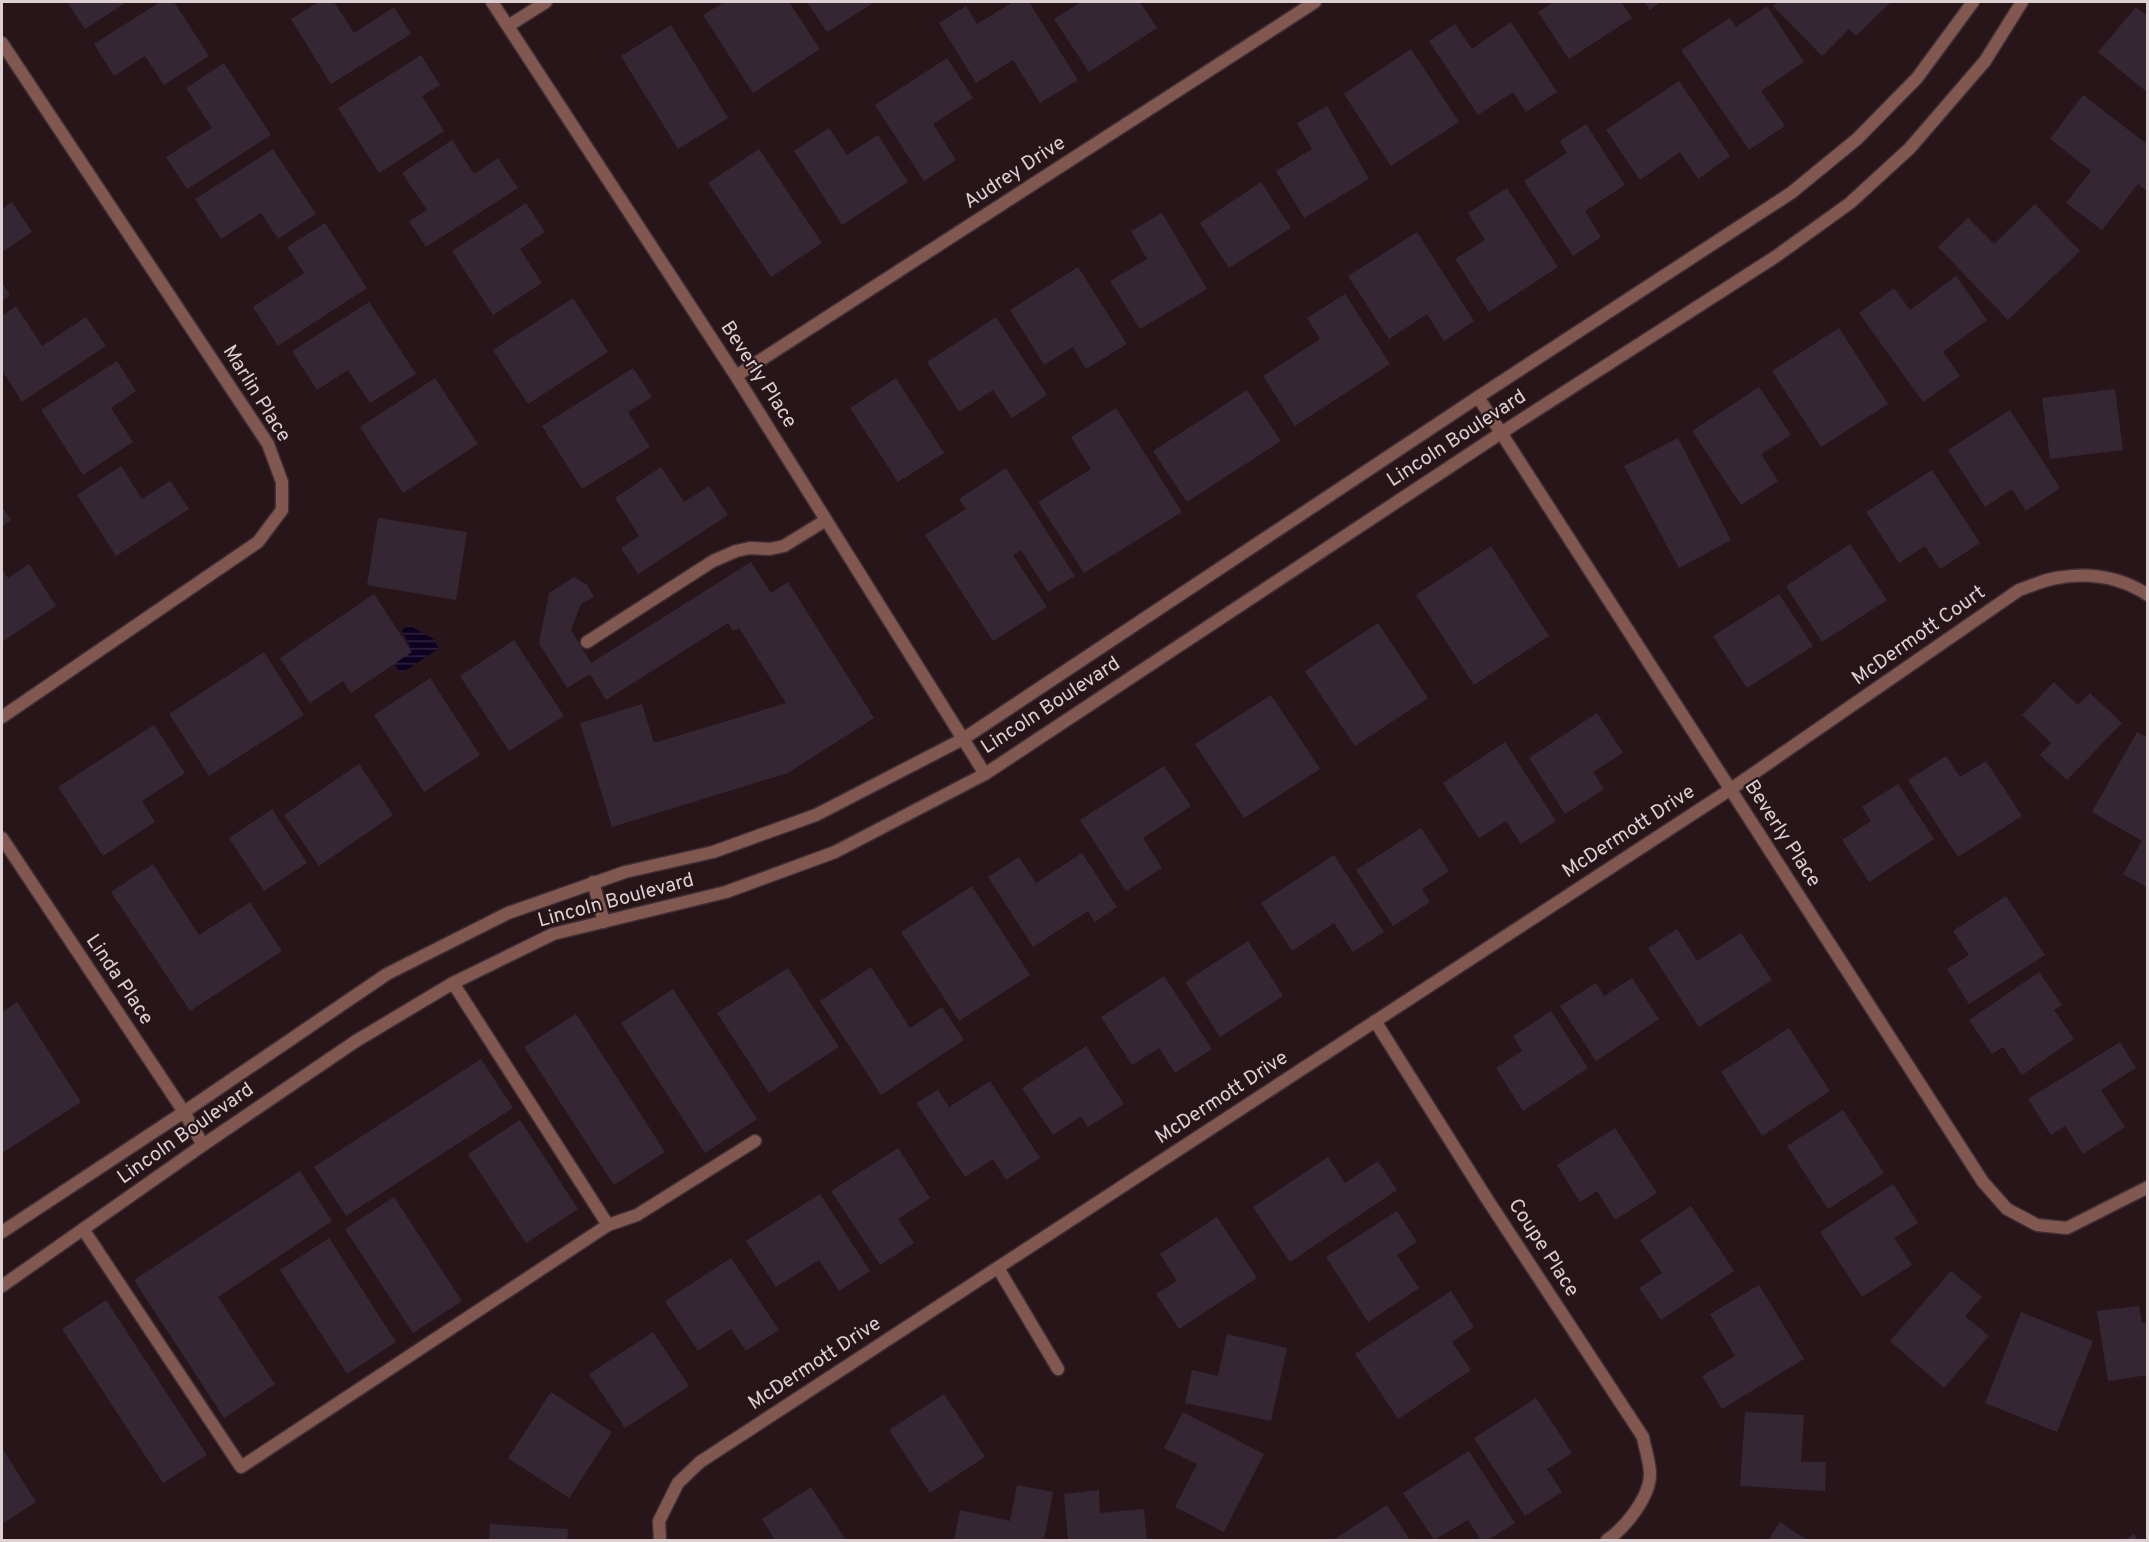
<svg xmlns="http://www.w3.org/2000/svg" width="2149" height="1542" font-family="Overpass,sans-serif">
	<style>
		.water { fill: url(#water-rules) }
		.building { fill: #352633 }
		.lines { fill: none; stroke-linecap: round; stroke-linejoin: round }
		.service-casing { stroke: #402f34; stroke-width: 15 }
		.minor-casing { stroke: #402f34; stroke-width: 15 }
		.tertiary-casing { stroke: #402f34; stroke-width: 15 }
		.service { stroke: #81584f; stroke-width: 12 }
		.minor { stroke: #81584f; stroke-width: 12 }
		.tertiary { stroke: #81584f; stroke-width: 12 }
		.labels { text-anchor: middle; dominant-baseline: central; stroke-width: 4.5; stroke-linejoin: round; paint-order: stroke }
		.street-label { font-size: 20px; fill: #ddd0d2; stroke: #27151a }
	</style>
	<defs>
		<pattern id="water-rules" width="6" height="5" patternUnits="userSpaceOnUse" patternTransform="scale(1.5)"><rect width="6" height="5" fill="#0d0020"/><path d="M0 2.5h6" fill="none" stroke="#302440"/></pattern>
	</defs>
	<rect width="100%" height="100%" fill="#27151a"/>
	<polygon class="water" points="409,625 433,639 439,648 402,673 399,671 393,661 410,646 402,630"/>
	<g class="building">
		<polygon points="67,2 127,2 85,29"/>
		<polygon points="160,2 174,2 209,56 164,85 145,56 114,76 94,44"/>
		<polygon points="319,2 334,2 354,33 394,7 411,34 331,84 291,19"/>
		<polygon points="724,2 789,2 820,49 753,93 703,15"/>
		<polygon points="807,2 875,2 827,32"/>
		<polygon points="1013,2 1029,2 1078,80 1040,103 1013,60 976,83 939,23 966,6 977,24"/>
		<polygon points="1081,2 1140,2 1157,28 1089,72 1054,19"/>
		<polygon points="1554,2 1621,2 1632,18 1569,59 1538,12"/>
		<polygon points="1644,2 1661,2 1650,10"/>
		<polygon points="1777,2 1891,2 1856,36 1849,29 1822,56 1773,6"/>
		<polygon points="1767,6 1804,62 1761,91 1785,126 1749,150 1681,50 1730,18 1736,27"/>
		<polygon points="2136,7 2148,17 2148,93 2098,52"/>
		<polygon points="1511,22 1557,92 1526,112 1513,92 1478,115 1429,41 1455,24 1472,49"/>
		<polygon points="671,25 728,118 678,149 621,56"/>
		<polygon points="1411,49 1459,122 1391,166 1344,94"/>
		<polygon points="421,55 440,85 422,96 444,131 379,173 338,108"/>
		<polygon points="947,58 973,98 933,124 956,160 924,181 875,105"/>
		<polygon points="224,63 271,135 187,189 166,157 212,128 186,88"/>
		<polygon points="1679,81 1730,156 1698,179 1680,152 1640,180 1606,130"/>
		<polygon points="2083,95 2148,145 2148,192 2138,184 2102,230 2066,203 2091,171 2050,139"/>
		<polygon points="1327,106 1369,179 1304,218 1276,171 1312,149 1297,123"/>
		<polygon points="1586,124 1625,185 1585,211 1601,237 1573,256 1524,181 1567,153 1560,141"/>
		<polygon points="829,128 847,155 878,135 908,182 842,225 794,151"/>
		<polygon points="452,140 474,174 498,158 518,188 426,247 409,221 427,210 402,173"/>
		<polygon points="273,149 316,214 278,239 261,213 221,239 195,199"/>
		<polygon points="759,149 822,243 771,277 708,183"/>
		<polygon points="1261,182 1291,228 1229,268 1200,223"/>
		<polygon points="1507,188 1558,267 1489,312 1455,259 1485,240 1468,213"/>
		<polygon points="12,202 32,232 2,252 2,209"/>
		<polygon points="526,203 545,232 520,249 542,283 493,315 452,251"/>
		<polygon points="2035,204 2080,251 2008,320 1938,247 1968,218 1994,244"/>
		<polygon points="1162,213 1207,289 1140,329 1110,281 1147,259 1131,231"/>
		<polygon points="325,223 367,288 278,346 253,307 304,273 287,247"/>
		<polygon points="1417,232 1474,321 1444,341 1427,314 1389,339 1348,276"/>
		<polygon points="1078,267 1127,344 1086,369 1073,347 1044,365 1010,310"/>
		<polygon points="1956,276 1987,320 1943,352 1960,376 1923,402 1859,313 1894,288 1910,310"/>
		<polygon points="2,282 10,295 2,301"/>
		<polygon points="1345,294 1390,364 1295,426 1263,376 1320,339 1307,318"/>
		<polygon points="573,298 608,352 528,404 493,350"/>
		<polygon points="369,302 416,374 370,403 348,370 317,390 292,351"/>
		<polygon points="16,306 42,346 86,317 106,346 22,402 2,370 2,316"/>
		<polygon points="996,317 1047,395 1012,418 993,390 959,412 927,362"/>
		<polygon points="1839,328 1888,404 1821,447 1772,371"/>
		<polygon points="117,361 136,391 111,408 133,442 83,475 41,410"/>
		<polygon points="633,368 652,397 628,412 650,447 582,489 542,426"/>
		<polygon points="435,378 478,444 403,493 360,427"/>
		<polygon points="896,378 944,453 898,482 850,408"/>
		<polygon points="1759,387 1791,435 1761,454 1778,481 1741,505 1692,431"/>
		<polygon points="2115,389 2123,450 2050,459 2042,398"/>
		<polygon points="1247,390 1281,441 1187,502 1153,451"/>
		<polygon points="1116,408 1182,512 1084,573 1038,502 1091,469 1071,437"/>
		<polygon points="2010,410 2060,488 2026,511 2012,489 1985,507 1948,450"/>
		<polygon points="1678,438 1731,540 1679,568 1624,466"/>
		<polygon points="121,466 142,499 170,481 189,509 116,556 77,495"/>
		<polygon points="661,467 684,502 709,486 728,515 638,574 621,548 639,536 615,498"/>
		<polygon points="1006,468 1075,576 1048,592 1021,550 1013,555 1047,607 993,641 925,535 966,509 959,499"/>
		<polygon points="1932,470 1980,543 1940,569 1925,546 1899,563 1866,512"/>
		<polygon points="2,506 11,520 2,526"/>
		<polygon points="378,518 467,532 456,600 367,585"/>
		<polygon points="1850,544 1887,600 1822,642 1786,586"/>
		<polygon points="1491,546 1549,636 1474,685 1416,595"/>
		<polygon points="751,562 771,593 788,582 874,718 788,773 612,827 580,723 642,704 654,743 786,703 739,628 733,631 728,623 606,700 590,674 567,688 539,643 549,593 574,577 587,585 594,597 581,604 571,630 591,663"/>
		<polygon points="29,564 56,606 2,642 2,569 8,578"/>
		<polygon points="374,594 412,652 351,693 343,681 310,703 280,658"/>
		<polygon points="1779,594 1813,646 1747,688 1713,636"/>
		<polygon points="1378,623 1428,698 1355,746 1305,671"/>
		<polygon points="514,640 564,716 509,751 460,676"/>
		<polygon points="264,652 304,715 209,776 169,714"/>
		<polygon points="430,678 480,755 424,792 374,715"/>
		<polygon points="2054,682 2078,705 2090,693 2122,723 2067,780 2040,755 2051,743 2022,715"/>
		<polygon points="1271,695 1320,769 1244,818 1195,744"/>
		<polygon points="1597,713 1623,753 1593,772 1604,789 1565,814 1529,758"/>
		<polygon points="154,725 185,773 142,801 155,822 103,856 58,787"/>
		<polygon points="2137,732 2148,738 2148,888 2123,874 2142,841 2092,812"/>
		<polygon points="1505,742 1556,821 1521,844 1506,821 1479,838 1443,783"/>
		<polygon points="1946,756 1960,777 1986,761 2022,816 1958,857 1908,780"/>
		<polygon points="359,764 393,815 319,866 284,815"/>
		<polygon points="1164,766 1191,806 1143,838 1162,868 1126,891 1080,820"/>
		<polygon points="1898,784 1934,839 1869,882 1842,840 1871,821 1862,807"/>
		<polygon points="272,809 307,863 264,891 229,838"/>
		<polygon points="1421,828 1449,871 1422,889 1430,902 1393,926 1356,870"/>
		<polygon points="1082,853 1117,907 1095,922 1088,911 1033,947 988,877 1019,857 1036,883"/>
		<polygon points="1334,855 1384,932 1353,952 1334,923 1292,951 1261,903"/>
		<polygon points="153,864 199,935 250,902 282,951 190,1011 111,892"/>
		<polygon points="972,886 1030,975 959,1021 901,932"/>
		<polygon points="2006,896 2045,955 1969,1004 1947,969 1969,955 1953,931"/>
		<polygon points="1677,929 1697,961 1741,933 1772,980 1699,1027 1648,948"/>
		<polygon points="1248,941 1283,996 1220,1037 1185,982"/>
		<polygon points="871,967 910,1028 942,1007 964,1040 881,1095 820,1001"/>
		<polygon points="788,968 839,1047 769,1093 717,1013"/>
		<polygon points="2039,972 2062,1005 2054,1010 2074,1039 2022,1075 2003,1047 1992,1054 1969,1020"/>
		<polygon points="1164,976 1212,1049 1175,1073 1159,1048 1132,1065 1101,1017"/>
		<polygon points="1632,978 1659,1019 1596,1061 1560,1006 1596,983 1604,996"/>
		<polygon points="673,989 757,1119 705,1153 621,1023"/>
		<polygon points="17,1002 81,1102 2,1153 2,1086 3,1085 2,1082 2,1012"/>
		<polygon points="1551,1011 1588,1068 1523,1111 1496,1068 1522,1051 1513,1036"/>
		<polygon points="576,1014 665,1152 614,1185 524,1047"/>
		<polygon points="1789,1028 1830,1091 1762,1136 1721,1072"/>
		<polygon points="2120,1042 2136,1068 2101,1090 2125,1127 2083,1154 2065,1126 2051,1135 2028,1099"/>
		<polygon points="1086,1046 1124,1104 1088,1127 1081,1116 1053,1135 1022,1088"/>
		<polygon points="481,1059 513,1108 346,1216 314,1167"/>
		<polygon points="990,1081 1040,1158 1006,1180 993,1159 965,1177 916,1103 938,1090 949,1107"/>
		<polygon points="1843,1110 1884,1173 1828,1209 1787,1146"/>
		<polygon points="520,1120 578,1209 526,1243 468,1154"/>
		<polygon points="1615,1128 1657,1193 1615,1220 1597,1191 1580,1202 1557,1165"/>
		<polygon points="898,1148 930,1198 898,1219 914,1243 880,1265 831,1191"/>
		<polygon points="1328,1157 1345,1183 1378,1161 1397,1190 1290,1262 1253,1207"/>
		<polygon points="300,1171 332,1221 218,1297 275,1384 224,1418 134,1280"/>
		<polygon points="1893,1184 1918,1223 1894,1238 1912,1265 1862,1297 1820,1232"/>
		<polygon points="820,1194 870,1271 839,1291 819,1260 776,1287 746,1241"/>
		<polygon points="394,1197 462,1301 413,1333 345,1229"/>
		<polygon points="1691,1206 1734,1271 1661,1320 1639,1288 1662,1273 1640,1240"/>
		<polygon points="1397,1211 1417,1242 1397,1255 1419,1288 1368,1322 1326,1257"/>
		<polygon points="1217,1217 1257,1278 1179,1329 1156,1294 1177,1281 1160,1254"/>
		<polygon points="329,1238 396,1342 347,1374 280,1270"/>
		<polygon points="731,1258 779,1330 746,1351 731,1329 698,1351 665,1301"/>
		<polygon points="1951,1271 1982,1297 1965,1316 1989,1336 1944,1388 1890,1341"/>
		<polygon points="1759,1285 1804,1359 1722,1409 1702,1376 1735,1356 1710,1314"/>
		<polygon points="1451,1291 1474,1327 1452,1342 1471,1370 1398,1419 1355,1354"/>
		<polygon points="106,1300 207,1455 163,1483 62,1329"/>
		<polygon points="2139,1306 2142,1323 2148,1323 2148,1375 2108,1381 2097,1311"/>
		<polygon points="2021,1312 2093,1341 2057,1432 1985,1403"/>
		<polygon points="653,1332 689,1386 625,1428 589,1374"/>
		<polygon points="1227,1334 1287,1348 1271,1421 1185,1403 1192,1370 1218,1376"/>
		<polygon points="551,1392 612,1432 569,1498 508,1458"/>
		<polygon points="944,1394 985,1457 930,1493 889,1430"/>
		<polygon points="1536,1398 1572,1453 1547,1469 1562,1492 1525,1516 1474,1438"/>
		<polygon points="1183,1412 1264,1454 1224,1532 1175,1507 1197,1464 1164,1448"/>
		<polygon points="1745,1412 1804,1415 1801,1462 1826,1462 1825,1491 1740,1486"/>
		<polygon points="2,1448 36,1502 2,1524"/>
		<polygon points="1469,1451 1515,1523 1488,1540 1481,1540 1468,1520 1434,1540 1403,1493"/>
		<polygon points="1017,1485 1053,1492 1044,1540 954,1540 960,1510 1010,1521"/>
		<polygon points="811,1487 846,1540 775,1540 762,1519"/>
		<polygon points="1099,1490 1100,1513 1144,1509 1147,1540 1068,1540 1064,1494"/>
		<polygon points="1387,1505 1410,1540 1333,1540"/>
		<polygon points="1780,1522 1807,1540 1768,1540"/>
		<polygon points="490,1524 568,1529 567,1540 489,1540"/>
		<polygon points="2134,1534 2138,1540 2124,1540"/>
	</g>
	<g class="lines">
		<g class="service-casing">
			<g id="service">
				<polyline points="587,642 713,561 736,551 750,548 770,549 784,546 826,520"/>
				<polyline points="593,882 604,922"/>
				<polyline points="453,983 608,1225"/>
				<polyline points="83,1229 241,1467 608,1225 637,1215 755,1141"/>
			</g>
		</g>
		<g class="minor-casing">
			<g id="minor">
				<polyline points="492,2 736,376 985,774"/>
				<polyline points="508,26 546,2"/>
				<polyline points="2,43 268,444 282,482 282,510 258,542 2,717"/>
				<polyline points="736,376 1315,2"/>
				<polyline points="1478,397 1983,1182 2007,1209 2037,1225 2067,1228 2148,1187"/>
				<polyline points="2,838 184,1112 203,1145"/>
				<path d="M1375 1021 1487 1199 1643 1437C1645 1449 1650 1462 1650 1474 1650 1497 1625 1528 1607 1540"/>
				<polyline points="998,1268 1058,1369"/>
				<path d="M660 1540 659 1521 678 1483 700 1462 1731 789 2019 590C2031 586 2044 580 2056 578 2089 572 2119 576 2148 595"/>
			</g>
		</g>
		<g class="tertiary-casing">
			<g id="tertiary">
				<polyline points="2,1232 184,1112 387,974 508,913 625,872 713,852 816,815 963,739 1478,397 1791,193 1857,139 1917,78 1973,2"/>
				<polyline points="2,1286 203,1145 356,1041 453,983 553,934 726,892 835,852 985,774 1501,433 1775,257 1850,203 1910,148 1985,61 2022,2"/>
			</g>
		</g>
		<use href="#service" class="service"/>
		<use href="#minor" class="minor"/>
		<use href="#tertiary" class="tertiary"/>
	</g>
	<g class="labels">
		<g class="street-label">
			<text transform="translate(1015 173) rotate(-33)">Audrey Drive</text>
			<text transform="translate(758 375) rotate(57)">Beverly Place</text>
			<text transform="translate(256 394) rotate(58)">Marlin Place</text>
			<text transform="translate(1457 439) rotate(-33)">Lincoln Boulevard</text>
			<text transform="translate(1919 636) rotate(-35)">McDermott Court</text>
			<text transform="translate(1051 706) rotate(-33)">Lincoln Boulevard</text>
			<text transform="translate(1629 832) rotate(-33)">McDermott Drive</text>
			<text transform="translate(1782 834) rotate(57)">Beverly Place</text>
			<text transform="translate(616 901) rotate(-15)">Lincoln Boulevard</text>
			<text transform="translate(119 980) rotate(56)">Linda Place</text>
			<text transform="translate(1222 1098) rotate(-33)">McDermott Drive</text>
			<text transform="translate(186 1134) rotate(-35)">Lincoln Boulevard</text>
			<text transform="translate(1543 1248) rotate(57)">Coupe Place</text>
			<text transform="translate(815 1364) rotate(-33)">McDermott Drive</text>
		</g>
	</g>
	<rect width="2149" height="1542" fill="none" stroke="#ddd0d2" stroke-width="6"/>
</svg>
